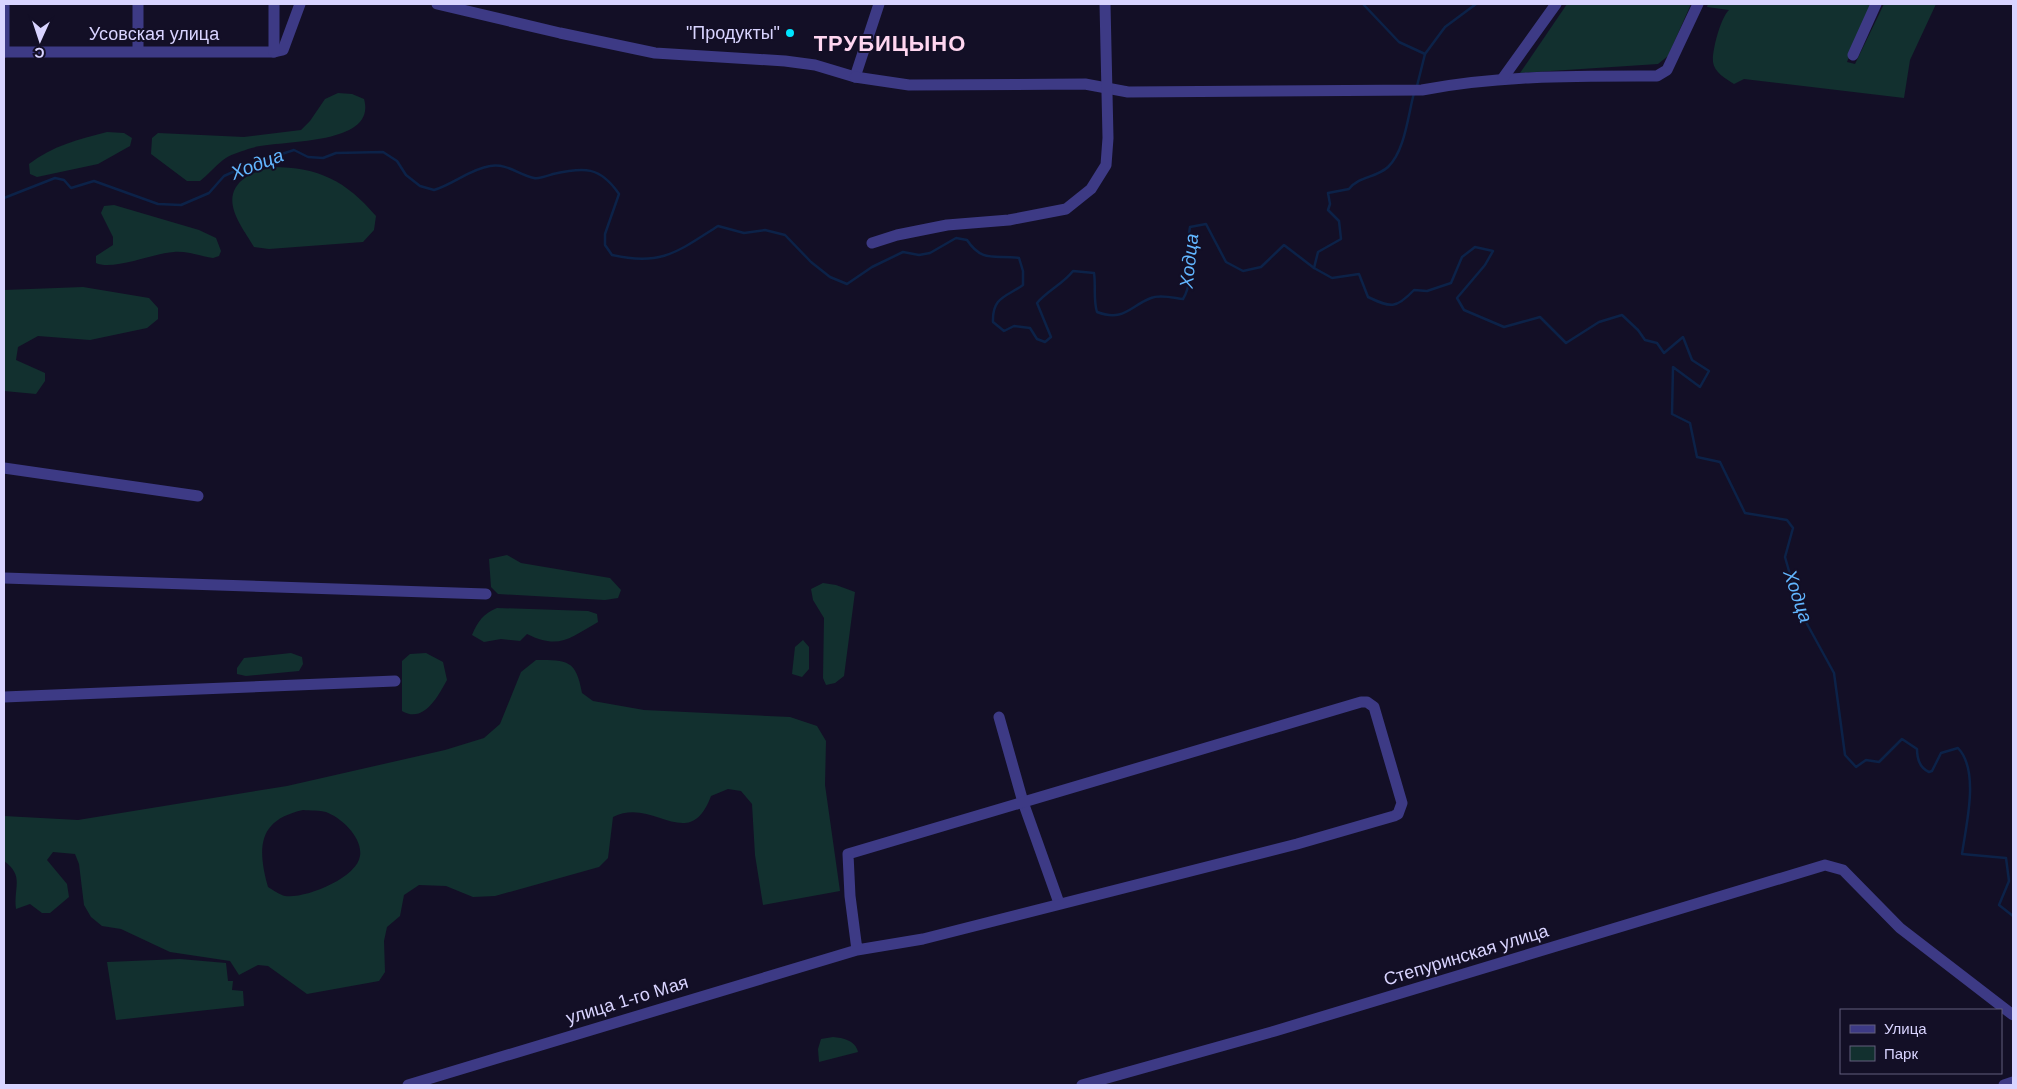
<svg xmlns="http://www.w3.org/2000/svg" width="2017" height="1089" font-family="Arial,sans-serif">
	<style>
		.green { fill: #12302f; fill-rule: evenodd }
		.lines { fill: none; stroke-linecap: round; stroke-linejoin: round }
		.stream { stroke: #0c2248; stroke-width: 2.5 }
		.minor { stroke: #3d3a85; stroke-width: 11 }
		.poi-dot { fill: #00e5ff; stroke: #130f26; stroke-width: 2 }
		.labels { text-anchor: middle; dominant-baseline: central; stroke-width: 4; stroke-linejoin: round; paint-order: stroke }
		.poi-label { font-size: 18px; fill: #d9d4ff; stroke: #130f26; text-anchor: end }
		.street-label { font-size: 18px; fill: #d9d4ff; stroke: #130f26 }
		.water-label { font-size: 19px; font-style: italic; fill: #62b6ff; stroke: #130f26 }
		.district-label { font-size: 22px; font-weight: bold; letter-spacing: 1px; fill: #ffd6f0; stroke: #130f26 }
	</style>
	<rect width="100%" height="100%" fill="#130f26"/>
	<g class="green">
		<polygon points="1567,4 1691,4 1668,56 1658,64 1520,73"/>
		<path d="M1708 4H1871L1847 62 1855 64 1884 4H1936L1910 60 1904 98 1744 79 1734 84C1726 79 1714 72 1713 62 1712 50 1721 17 1729 10L1707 7Z"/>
		<path d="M338 93 352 94 364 99C378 148 275 139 248 149 240 152 229 155 223 160 215 166 208 175 200 181H187L151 154 152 138 158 133 244 137 301 130 310 121 325 99Z"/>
		<path d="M107 132 124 133 132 138 130 146 98 164 37 177 30 174 29 164C52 146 79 139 107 132Z"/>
		<path d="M272 167C319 167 346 181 376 216L374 230 363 242 269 249 254 247C241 225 217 197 246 177 253 172 264 170 272 167Z"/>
		<path d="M114 205 199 230 216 238 221 251 219 256 213 258C201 256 186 251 174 252 154 253 113 271 96 263V256L113 245V237L101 213 104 206Z"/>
		<polygon points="83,287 149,298 158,308 158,319 147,328 90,340 38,336 18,347 16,360 45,373 45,381 36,394 4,391 4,290"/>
		<polygon points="507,555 521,563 610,578 621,590 618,598 605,600 498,594 491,587 489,559"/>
		<polygon points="823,583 836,585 855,592 844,676 835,683 826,685 823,678 824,618 813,600 811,589"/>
		<path d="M497 608 588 611 597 614 598 622C570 638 559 650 527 634L520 641 501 639 484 642 472 635C478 621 483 614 497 608Z"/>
		<polygon points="803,640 809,647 809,669 802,677 792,674 795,647"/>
		<polygon points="291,653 302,657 303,664 299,671 246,676 237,674 237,668 244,658"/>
		<path d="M426 653 443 662 447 680C438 696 424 724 402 711V661L410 654Z"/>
		<path d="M536 660C568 660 576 660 582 693L593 701 644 710 790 717 817 726 826 741 825 785 840 891 763 905 755 855 752 804 741 791 728 789 711 796C689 855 654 796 613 817L608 858 599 867 495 896 473 897 446 886 419 885 404 895 400 916 387 927 384 941 385 972 379 981 307 994 268 966 258 965 239 975 230 961 170 952 121 929 102 926 91 917 84 905 79 864 75 854 53 852 47 860 67 884 69 897 50 913H42L30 904 16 909C13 888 25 876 4 861V816L78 820 287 786 445 750 484 738 500 724 521 672ZM303 810C310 811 320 810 326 812 342 818 363 838 360 856 357 878 305 899 285 896 280 895 273 890 268 887 257 847 258 820 303 810Z"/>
		<polygon points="180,959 226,963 228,981 233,981 232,990 243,991 244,1006 116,1020 107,962"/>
		<path d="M833 1037C843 1038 855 1040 858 1052L819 1062 818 1049 821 1039Z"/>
	</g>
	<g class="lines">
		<g class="stream">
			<polyline points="1363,4 1399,42 1425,54"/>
			<polyline points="1417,86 1425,54 1445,27 1476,4"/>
			<path d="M4 198 55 178 64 180 71 188 94 181 158 204 181 205 209 193 224 176 251 164 294 150 308 157 323 158 336 153 383 152 397 161 406 175 420 186 434 190C454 184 470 169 490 166 507 163 519 175 534 178 539 179 547 176 553 174 584 167 600 166 619 194L605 234V245L612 255C662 266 677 252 718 226L744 233 765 230 785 235 811 262 830 277 847 284 872 267 903 252 919 255 930 253 956 238 967 240C983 264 996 254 1019 258L1023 271V285C1006 297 992 297 993 322L1004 331 1014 326 1030 328 1037 339 1045 342 1051 337 1037 303C1048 290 1063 284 1073 271L1094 273C1096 286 1093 299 1097 312 1124 322 1130 306 1151 298 1160 294 1174 298 1183 299 1196 278 1185 251 1190 227L1206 224 1226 262 1243 271 1261 267 1284 245 1314 268 1332 278 1359 274 1368 297C1391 308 1396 309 1414 290L1427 291 1451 283 1462 257 1475 247 1493 251 1485 265 1457 298 1464 310 1504 327 1540 317 1566 343 1599 322 1622 315 1638 330 1645 340 1657 343 1664 353 1683 337 1692 360 1709 371 1700 387 1673 367 1672 414 1690 423 1697 457 1720 462 1745 513 1787 520 1793 528 1785 557 1801 613 1834 673 1845 755 1856 767 1866 760 1879 762 1902 739 1917 749C1917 758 1920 768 1929 772L1932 771 1941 753 1958 748C1980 771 1966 825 1962 854L2006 858 2009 881 1999 905 2013 916"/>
			<path d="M1314 268 1318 252 1341 239 1339 221 1328 210 1330 204 1328 193 1349 189C1359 176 1376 178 1388 167 1405 151 1408 115 1414 93"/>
		</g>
		<g class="minor">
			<polyline points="138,4 138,51"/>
			<polyline points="437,4 560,33 655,53 785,61 815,65 855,77 879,4"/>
			<polyline points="4,52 274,52 283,50 300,4"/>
			<polyline points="4,52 4,4"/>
			<polyline points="274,52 274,4"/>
			<polyline points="1853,55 1876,4"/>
			<path d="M855 77 909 85 1085 84 1128 92 1422 90C1499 75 1579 76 1657 76L1667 70 1698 4"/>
			<polyline points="1503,78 1556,4"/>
			<polyline points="872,243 897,235 947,225 1009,220 1066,209 1091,189 1106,165 1108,138 1105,4"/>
			<polyline points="4,468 198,496"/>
			<polyline points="4,578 486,594"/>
			<polyline points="4,697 395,681"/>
			<polyline points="999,717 1023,802 1059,903"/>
			<polyline points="408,1085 857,950 923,939 1297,844 1394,816 1398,814 1402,803 1374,707 1367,702 1361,702 848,854 850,896 857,950"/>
			<polyline points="1082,1085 1275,1031 1825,865 1843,870 1900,928 2013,1015"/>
			<polyline points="2004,1085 2013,1082"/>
		</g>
	</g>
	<circle class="poi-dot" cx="790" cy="33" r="5"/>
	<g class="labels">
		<g class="poi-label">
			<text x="780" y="33">"Продукты"</text>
		</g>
		<g class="street-label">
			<text x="154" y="34">Усовская улица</text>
			<text transform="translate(1466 955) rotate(-17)">Степуринская улица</text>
			<text transform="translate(627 1000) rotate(-17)">улица 1-го Мая</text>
		</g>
		<g class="water-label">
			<text transform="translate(257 164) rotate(-21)">Ходца</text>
			<text transform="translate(1189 261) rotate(-84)">Ходца</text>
			<text transform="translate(1798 596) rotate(71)">Ходца</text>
		</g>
		<g class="district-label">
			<text x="890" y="43">ТРУБИЦЫНО</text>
		</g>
	</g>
	<rect width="2017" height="1089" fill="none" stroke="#d9d4ff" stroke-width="10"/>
	<rect x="1840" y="1009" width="162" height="65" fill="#130f26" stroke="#625e7d"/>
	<rect x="1850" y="1025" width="25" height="8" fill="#3d3a85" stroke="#625e7d"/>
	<text x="1884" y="1034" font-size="15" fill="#d9d4ff">Улица</text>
	<rect x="1850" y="1046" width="25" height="15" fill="#12302f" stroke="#625e7d"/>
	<text x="1884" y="1059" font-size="15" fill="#d9d4ff">Парк</text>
	<g transform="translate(40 40) rotate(183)" stroke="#130f26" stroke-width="4" paint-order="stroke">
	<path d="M0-4L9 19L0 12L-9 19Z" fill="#d9d4ff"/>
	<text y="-8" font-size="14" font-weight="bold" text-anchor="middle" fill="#d9d4ff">С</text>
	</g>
</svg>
